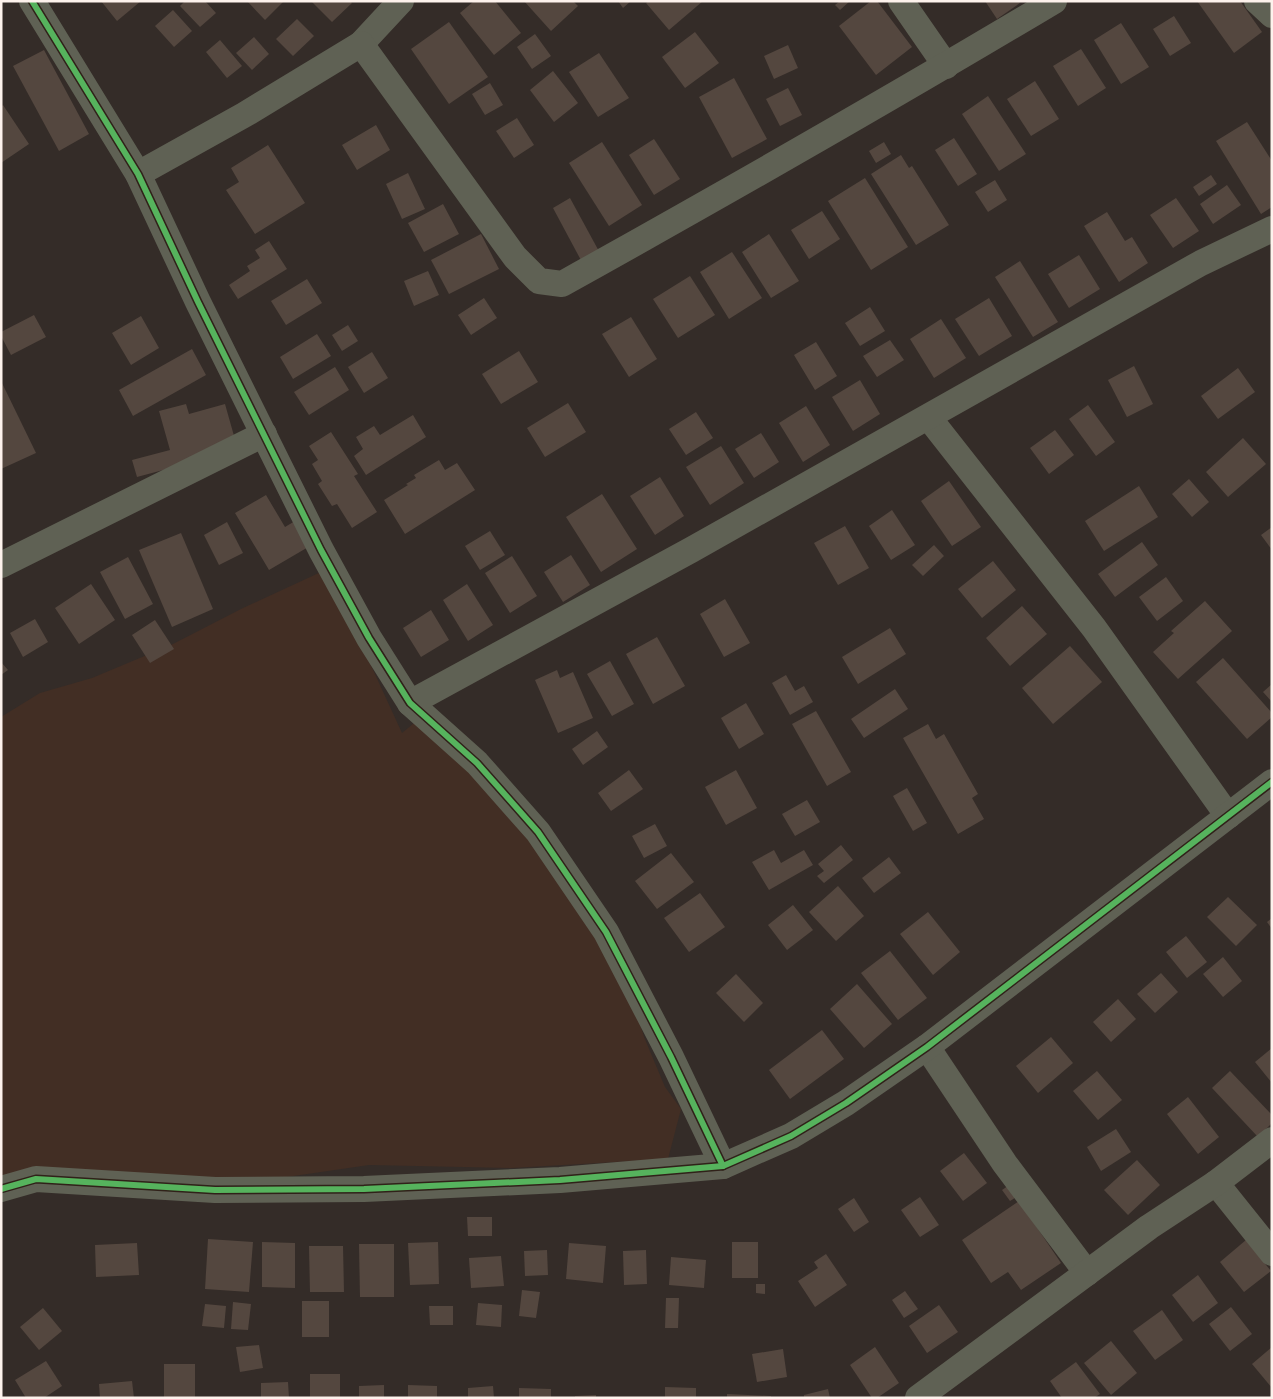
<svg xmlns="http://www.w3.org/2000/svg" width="1273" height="1399" font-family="'Public Sans',sans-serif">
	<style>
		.built { fill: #422e24 }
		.building { fill: #54473f }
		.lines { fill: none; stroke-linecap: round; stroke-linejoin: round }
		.minor { stroke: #5f6154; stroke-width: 26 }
		.cycleway-casing { stroke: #302119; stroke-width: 9 }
		.cycleway { stroke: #56b35d; stroke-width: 6 }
	</style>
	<rect width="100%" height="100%" fill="#342c28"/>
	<polygon class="built" points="321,572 340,598 402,733 419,719 476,776 534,847 630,990 644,1037 665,1087 681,1109 668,1159 511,1168 369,1165 212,1188 1,1178 1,717 40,693 92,678 171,645 241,609"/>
	<g class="building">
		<polygon points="101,1 141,1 117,21"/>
		<polygon points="185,1 205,1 216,13 200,27 180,6"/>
		<polygon points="247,1 284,1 265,20"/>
		<polygon points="311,1 350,1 352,3 332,22"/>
		<polygon points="474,1 495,1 521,33 494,55 460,13"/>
		<polygon points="524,1 573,1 578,6 551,31"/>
		<polygon points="618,1 631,1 623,8"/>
		<polygon points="649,1 703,1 669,30 646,3"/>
		<polygon points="840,1 850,1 840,10 835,5"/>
		<polygon points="871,1 877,1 912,47 876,75 839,26"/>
		<polygon points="985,1 1019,1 1020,3 997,19"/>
		<polygon points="1197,1 1240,1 1262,32 1234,53"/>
		<polygon points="173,10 192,31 174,47 155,26"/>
		<polygon points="1174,16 1191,43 1170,56 1153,29"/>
		<polygon points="297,19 314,36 293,56 276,39"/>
		<polygon points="449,22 488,77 449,104 411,49"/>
		<polygon points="1121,23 1149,67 1121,84 1094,40"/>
		<polygon points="695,32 719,63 685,88 662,57"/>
		<polygon points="535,34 551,56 532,69 517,47"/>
		<polygon points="254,37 269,54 252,70 236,53"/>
		<polygon points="220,40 242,66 227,78 206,52"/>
		<polygon points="788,45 798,68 774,79 764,56"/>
		<polygon points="1081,49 1106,88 1078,106 1053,66"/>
		<polygon points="44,50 89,134 59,151 13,66"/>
		<polygon points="599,53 629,98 598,117 569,72"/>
		<polygon points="553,71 578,103 554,122 530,90"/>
		<polygon points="734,78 767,139 732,158 699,97"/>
		<polygon points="1035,81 1059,119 1031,136 1007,99"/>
		<polygon points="490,83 503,105 485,115 472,94"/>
		<polygon points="788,88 802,115 780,126 766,99"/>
		<polygon points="988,96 1026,154 999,171 962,114"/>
		<polygon points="3,105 29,144 1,163 1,107"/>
		<polygon points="517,118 534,145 514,158 496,131"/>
		<polygon points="1247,122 1272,161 1272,207 1261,214 1216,141"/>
		<polygon points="376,125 390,150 357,170 342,145"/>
		<polygon points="954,138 977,174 958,186 935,150"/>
		<polygon points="654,139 680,179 654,195 629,155"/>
		<polygon points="602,142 642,205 609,226 569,163"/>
		<polygon points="884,142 891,154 876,163 869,151"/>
		<polygon points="268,145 305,203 255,234 226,190 239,182 231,168"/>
		<polygon points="901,155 909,168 912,166 949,225 916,245 871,174"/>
		<polygon points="408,173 425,209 402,219 386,184"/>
		<polygon points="1211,175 1217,184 1199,196 1193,187"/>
		<polygon points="865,178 908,247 871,270 828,201"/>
		<polygon points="995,180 1007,200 988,212 975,192"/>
		<polygon points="1227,185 1241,205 1213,224 1200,204"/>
		<polygon points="570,198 601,255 583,264 553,208"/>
		<polygon points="1176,198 1199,231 1173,248 1150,215"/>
		<polygon points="443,204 459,234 424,252 408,223"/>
		<polygon points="822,211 840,239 809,259 791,230"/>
		<polygon points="1107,212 1125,241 1132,237 1148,263 1119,282 1084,226"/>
		<polygon points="481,234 499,269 449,294 431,260"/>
		<polygon points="769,234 799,281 771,298 742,252"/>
		<polygon points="269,241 287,269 238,299 229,285 250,271 247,266 260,258 255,250"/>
		<polygon points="732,252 762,298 729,319 700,272"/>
		<polygon points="1079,255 1100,289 1069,308 1048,274"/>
		<polygon points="1020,261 1058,322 1033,337 995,277"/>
		<polygon points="428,271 439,295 414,306 404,281"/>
		<polygon points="690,276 715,315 678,338 653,299"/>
		<polygon points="307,279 322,303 286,325 271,301"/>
		<polygon points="484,298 497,318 471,335 458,315"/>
		<polygon points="989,298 1012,336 979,356 955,319"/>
		<polygon points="870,307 885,331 860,346 845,323"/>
		<polygon points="34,315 46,337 11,355 1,336 1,332"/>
		<polygon points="141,316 159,348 131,365 112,333"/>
		<polygon points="631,317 657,359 629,377 602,334"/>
		<polygon points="941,319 966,358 934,378 910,339"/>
		<polygon points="348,325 358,341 342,351 332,335"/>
		<polygon points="317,334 331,356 293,379 280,357"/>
		<polygon points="890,340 904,360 877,377 863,356"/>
		<polygon points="816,342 837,376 815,390 794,355"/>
		<polygon points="192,349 206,375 133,416 119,390"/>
		<polygon points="519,351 538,382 501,404 482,374"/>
		<polygon points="372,352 388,378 364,393 348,367"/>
		<polygon points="1134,366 1153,404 1127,417 1108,380"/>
		<polygon points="335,367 349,390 309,415 294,392"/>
		<polygon points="1238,368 1255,392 1218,419 1201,396"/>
		<polygon points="860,380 880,414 853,431 832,397"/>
		<polygon points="1,381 36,453 1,469"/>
		<polygon points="568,403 586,432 545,457 527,428"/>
		<polygon points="186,404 189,414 225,404 238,450 137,477 132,460 170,450 159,411"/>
		<polygon points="1088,405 1115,442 1096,456 1069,419"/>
		<polygon points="806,406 830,445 803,462 779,423"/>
		<polygon points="696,412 713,438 686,455 669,429"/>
		<polygon points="413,415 426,437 366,475 354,456 363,449 356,437 374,426 380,435"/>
		<polygon points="1055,430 1074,455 1049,474 1030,448"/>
		<polygon points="331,432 358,474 354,476 377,512 352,528 337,504 332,506 318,484 322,481 312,464 318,460 309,446"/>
		<polygon points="761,433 779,462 754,478 735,449"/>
		<polygon points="1243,438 1266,464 1228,497 1206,472"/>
		<polygon points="721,446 744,483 710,505 686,467"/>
		<polygon points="439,460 445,470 457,463 475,490 405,534 384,500 408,485 406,484 416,478 414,475"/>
		<polygon points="660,477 684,516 655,535 630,496"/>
		<polygon points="1189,479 1209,502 1192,517 1172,494"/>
		<polygon points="949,481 981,527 952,546 921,501"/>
		<polygon points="1139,486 1158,517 1104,551 1085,521"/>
		<polygon points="602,494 637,549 601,572 566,517"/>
		<polygon points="266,495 285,527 295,521 310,546 269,570 235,513"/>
		<polygon points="892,510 915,545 891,560 869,526"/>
		<polygon points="227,522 243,553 219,565 204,535"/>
		<polygon points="845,526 869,568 838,585 814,543"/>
		<polygon points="1272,527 1272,550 1261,535"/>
		<polygon points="490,531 505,555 480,570 465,546"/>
		<polygon points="181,533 213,609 172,627 139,550"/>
		<polygon points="1142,542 1158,565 1115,597 1098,574"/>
		<polygon points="934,545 944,556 923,576 912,565"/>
		<polygon points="571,555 590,585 563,602 544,572"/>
		<polygon points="512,556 537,596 510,613 485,573"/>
		<polygon points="128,557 153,604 125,619 100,572"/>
		<polygon points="993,561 1016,590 982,618 958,589"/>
		<polygon points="1166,577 1183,601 1157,621 1139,597"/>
		<polygon points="91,584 115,620 79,644 55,608"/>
		<polygon points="467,584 493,625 468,641 443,600"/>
		<polygon points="725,599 750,643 724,657 700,614"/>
		<polygon points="1205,601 1232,631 1178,679 1153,652 1174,633 1171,631"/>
		<polygon points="1022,606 1047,634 1010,666 986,638"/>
		<polygon points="431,610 449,640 421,657 403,628"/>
		<polygon points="35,619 48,642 23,657 10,633"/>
		<polygon points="155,620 174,649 150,663 132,635"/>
		<polygon points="890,628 906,654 858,684 842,657"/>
		<polygon points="657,637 685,686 653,704 626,654"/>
		<polygon points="1070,646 1102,682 1053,724 1022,688"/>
		<polygon points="1223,658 1272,713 1272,717 1247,739 1196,682"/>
		<polygon points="610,661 634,704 612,716 587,674"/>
		<polygon points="1,662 8,670 1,675"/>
		<polygon points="557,670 560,678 573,672 593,718 558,733 535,680"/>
		<polygon points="786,675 795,691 804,686 813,702 790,715 772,683"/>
		<polygon points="1272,684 1272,702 1263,692"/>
		<polygon points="895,689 908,709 864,738 851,719"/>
		<polygon points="746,703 764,734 739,749 721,718"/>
		<polygon points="816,711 851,772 827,786 792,724"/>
		<polygon points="928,724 936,739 944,734 978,794 972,798 984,819 958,834 903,738"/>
		<polygon points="597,731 608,747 583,765 572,749"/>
		<polygon points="629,770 643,789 611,811 598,793"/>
		<polygon points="736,770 757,808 726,825 705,787"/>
		<polygon points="907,788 927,823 913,831 893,796"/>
		<polygon points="807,800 820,822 795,836 782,814"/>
		<polygon points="655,824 667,846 644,858 632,836"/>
		<polygon points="841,845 853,860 824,883 817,876 824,871 818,864"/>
		<polygon points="774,850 781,863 804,850 813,865 769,890 752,862"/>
		<polygon points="671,853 694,882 657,909 635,881"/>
		<polygon points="889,857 901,873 874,893 862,878"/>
		<polygon points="838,886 864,916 836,941 809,912"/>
		<polygon points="700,893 725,927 689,952 664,918"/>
		<polygon points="1228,897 1257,925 1236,946 1207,917"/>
		<polygon points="793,905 813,930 787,950 768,925"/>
		<polygon points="928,912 960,952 933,975 900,934"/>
		<polygon points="1272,918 1272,929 1267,922"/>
		<polygon points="1186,936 1207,962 1187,978 1166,952"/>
		<polygon points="890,951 927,998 898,1020 861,973"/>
		<polygon points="1223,957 1242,981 1223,997 1203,974"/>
		<polygon points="1161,973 1178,992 1155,1013 1137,994"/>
		<polygon points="736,974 763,1003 744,1022 716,993"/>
		<polygon points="857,984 892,1024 864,1048 830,1009"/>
		<polygon points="1118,999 1136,1019 1111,1042 1093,1022"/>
		<polygon points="822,1030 844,1059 790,1099 769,1070"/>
		<polygon points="1051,1037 1073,1063 1038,1093 1016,1066"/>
		<polygon points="1272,1048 1272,1083 1255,1062"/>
		<polygon points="1097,1071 1122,1100 1098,1120 1073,1091"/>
		<polygon points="1230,1071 1272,1115 1272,1123 1258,1137 1212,1088"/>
		<polygon points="1188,1097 1219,1137 1198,1154 1167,1114"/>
		<polygon points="1116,1129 1131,1152 1101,1171 1087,1147"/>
		<polygon points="964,1153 987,1183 963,1201 940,1171"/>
		<polygon points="1137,1160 1160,1185 1128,1215 1104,1190"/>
		<polygon points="1018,1179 1026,1191 1010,1201 1002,1190"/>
		<polygon points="920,1197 939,1225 920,1237 901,1210"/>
		<polygon points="854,1198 869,1222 854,1232 838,1209"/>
		<polygon points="1019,1201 1061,1263 1021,1290 1008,1272 991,1283 962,1240"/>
		<polygon points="467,1217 492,1217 492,1236 468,1236"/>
		<polygon points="208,1239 253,1242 249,1292 205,1289"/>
		<polygon points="1246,1240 1271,1271 1244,1292 1220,1262"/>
		<polygon points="262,1242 295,1243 295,1288 262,1287"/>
		<polygon points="438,1242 439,1284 410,1285 408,1243"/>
		<rect x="732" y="1242" width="26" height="36"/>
		<polygon points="137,1243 139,1275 96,1277 95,1245"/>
		<polygon points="569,1243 606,1246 603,1283 566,1279"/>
		<polygon points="359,1244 394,1244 394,1297 360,1297"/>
		<polygon points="309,1246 343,1246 344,1292 310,1292"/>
		<polygon points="547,1250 548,1275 525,1276 524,1251"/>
		<polygon points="646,1250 647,1284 624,1285 623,1251"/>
		<polygon points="826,1254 847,1285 815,1307 798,1281 818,1268 814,1262"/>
		<polygon points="501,1256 504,1286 471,1288 469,1258"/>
		<polygon points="671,1257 706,1260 704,1288 669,1285"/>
		<polygon points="1198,1275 1218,1303 1193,1322 1172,1295"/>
		<polygon points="756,1284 765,1284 765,1294 756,1293"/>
		<polygon points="522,1290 540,1292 536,1318 519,1316"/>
		<polygon points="905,1291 918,1309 904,1318 892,1300"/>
		<polygon points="666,1298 679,1298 678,1328 665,1328"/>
		<rect x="302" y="1301" width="27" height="36"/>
		<polygon points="233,1302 251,1304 248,1330 231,1329"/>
		<polygon points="478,1303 502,1305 501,1327 476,1325"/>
		<polygon points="205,1304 226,1306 224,1328 202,1326"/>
		<polygon points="939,1305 958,1332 927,1353 909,1326"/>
		<polygon points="429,1306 453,1306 453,1325 430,1325"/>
		<polygon points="1231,1307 1252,1334 1230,1351 1209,1324"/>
		<polygon points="43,1308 62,1331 39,1350 20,1327"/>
		<polygon points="1162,1310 1183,1340 1155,1360 1133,1331"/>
		<polygon points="1111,1341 1137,1373 1111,1395 1084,1363"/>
		<polygon points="259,1345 263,1368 240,1372 236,1347"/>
		<polygon points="875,1347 899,1383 877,1398 872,1398 850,1365"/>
		<polygon points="1272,1347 1272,1388 1252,1364"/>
		<polygon points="783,1349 787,1377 757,1382 752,1354"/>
		<polygon points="46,1361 62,1386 44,1398 26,1398 15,1380"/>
		<polygon points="1076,1362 1100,1394 1094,1398 1062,1398 1050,1381"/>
		<rect x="164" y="1364" width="31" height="34"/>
		<rect x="310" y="1374" width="30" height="24"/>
		<polygon points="132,1381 134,1398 100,1398 99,1384"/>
		<polygon points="288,1382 289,1398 261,1398 261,1383"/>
		<polygon points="384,1385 384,1398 359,1398 359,1386"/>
		<polygon points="408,1385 437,1386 437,1398 408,1398"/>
		<polygon points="493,1386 494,1398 468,1398 468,1388"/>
		<polygon points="665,1387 696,1388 696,1398 665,1398"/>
		<polygon points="519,1388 551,1389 551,1398 519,1398"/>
		<polygon points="828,1389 830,1398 804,1398 804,1395"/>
		<polygon points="727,1394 771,1396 771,1398 727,1398"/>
		<polygon points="596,1395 596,1398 575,1398 575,1396"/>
	</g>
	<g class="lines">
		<g class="minor">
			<polyline points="32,1 138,174 198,302 321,550 369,638 410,703 477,763 538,832 606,932 671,1057 723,1166"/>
			<polyline points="901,1 946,66"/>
			<polyline points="1257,1 1272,15"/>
			<polyline points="361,44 401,1"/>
			<path d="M138 174 244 115 361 44 515 257 539 281 562 284C727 192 892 98 1054 1"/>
			<polyline points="929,418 1094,628 1228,816"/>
			<polyline points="1,565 264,434"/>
			<polyline points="410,703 691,550 1201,263 1272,229"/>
			<polyline points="927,1047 1005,1164 1087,1273"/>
			<polyline points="1216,1183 1272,1253"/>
			<polyline points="1,1189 36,1179 215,1190 364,1189 560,1180 723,1166 791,1136 846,1103 927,1047 1272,782"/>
			<polyline points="918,1398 1149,1227 1216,1183 1272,1140"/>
		</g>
		<g class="cycleway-casing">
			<g id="cycleway">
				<polyline points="32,1 138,174 198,302 321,550 369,638 410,703 477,763 538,832 606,932 671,1057 723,1166"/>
				<polyline points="1,1189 36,1179 215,1190 364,1189 560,1180 723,1166 791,1136 846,1103 927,1047 1272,782"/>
			</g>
		</g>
		<use href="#cycleway" class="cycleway"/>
	</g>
	<rect width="1273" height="1399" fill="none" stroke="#fdf2ec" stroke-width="5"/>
</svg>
